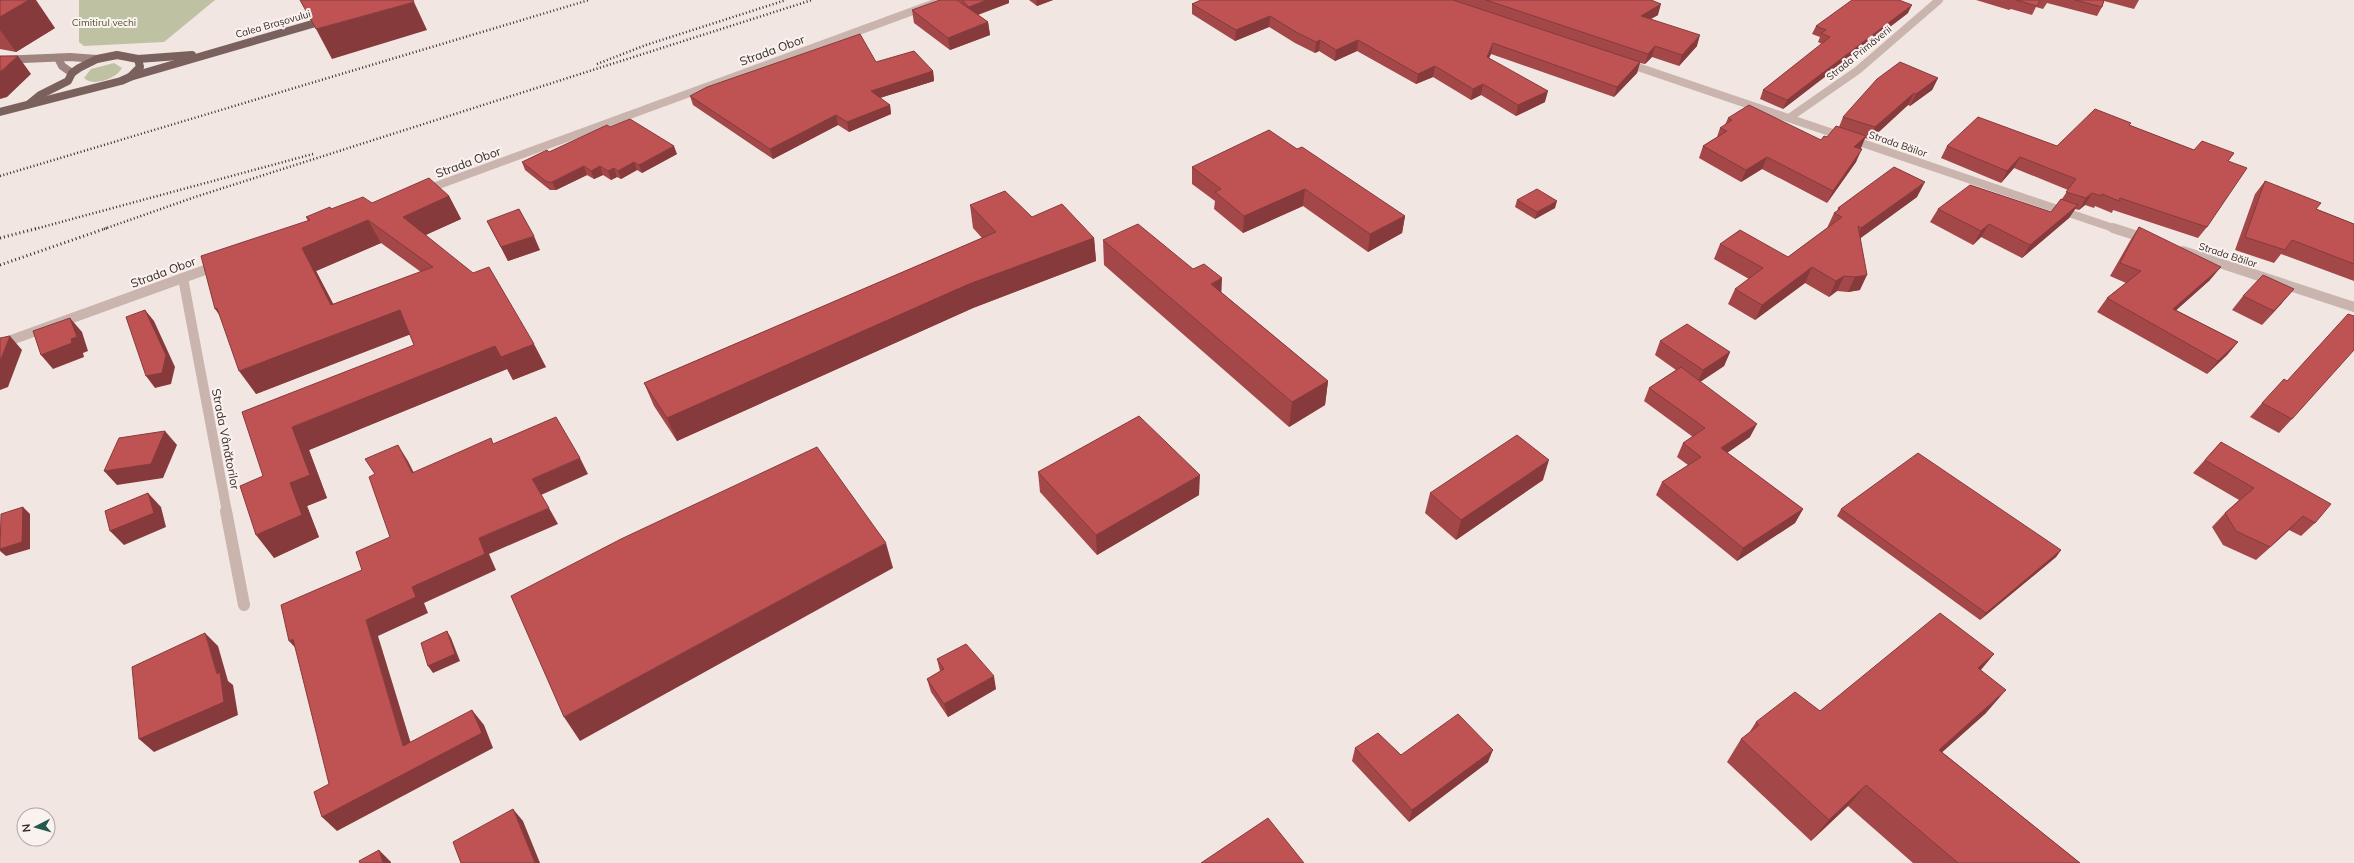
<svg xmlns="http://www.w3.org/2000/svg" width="2354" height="863" font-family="Mulish,sans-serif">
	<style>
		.green { fill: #bec1a2 }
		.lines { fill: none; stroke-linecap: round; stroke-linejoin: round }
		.minor-far2 { stroke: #cab4ae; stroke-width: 8 }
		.minor-far1 { stroke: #cab4ae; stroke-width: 10 }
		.minor { stroke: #cab4ae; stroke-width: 12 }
		.tertiary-far1 { stroke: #cab4ae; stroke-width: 8 }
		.tertiary { stroke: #cab4ae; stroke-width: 10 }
		.secondary { stroke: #9e837f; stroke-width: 8 }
		.primary { stroke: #7a615e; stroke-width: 8 }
		.rail-far1 { stroke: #392d2c; stroke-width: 2.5; stroke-dasharray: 1 2.5; stroke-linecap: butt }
		.rail { stroke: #392d2c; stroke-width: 3; stroke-dasharray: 1 3; stroke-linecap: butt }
		.wall { fill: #a44748; fill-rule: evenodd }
		.shaded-wall { fill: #863a3b }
		.building { fill: #bf5354; stroke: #863a3b; fill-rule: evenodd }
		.labels { text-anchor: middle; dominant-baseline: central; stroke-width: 4; stroke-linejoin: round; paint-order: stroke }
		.far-park-label { font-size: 10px; fill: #525631; stroke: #faf2ee }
		.far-street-label { font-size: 10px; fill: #392d2c; stroke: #faf2ee }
		.street-label { font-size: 12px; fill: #392d2c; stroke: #faf2ee }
	</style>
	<rect width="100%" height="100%" fill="#f2e6e2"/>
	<g class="green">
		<polygon points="79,0 215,0 164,42 84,46 79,42"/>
		<path d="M114 63 122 68C116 79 93 87 84 78L91 69Z"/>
	</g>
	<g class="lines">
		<polyline class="minor-far2" points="1789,118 1858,70 1939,0"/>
		<polyline class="minor-far1" points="183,278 227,512"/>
		<polyline class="minor" points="226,511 244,605"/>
		<g class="tertiary-far1">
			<polyline points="1626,63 2116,229"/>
			<polyline points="425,190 943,0"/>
		</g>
		<g class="tertiary">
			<polyline points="2113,228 2147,239"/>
			<polyline points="2183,251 2354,307"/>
			<polyline points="0,344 216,266"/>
		</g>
		<g class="secondary">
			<polyline points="58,58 62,66 72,73"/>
			<polyline points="0,60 70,57 97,59"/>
		</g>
		<g class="primary">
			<polyline points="130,77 326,20"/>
			<polyline points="29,104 40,95 68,81 72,73 79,68 97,59 117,55 138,59 192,55"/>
			<polyline points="0,112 121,81 130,77 140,67 138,59"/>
		</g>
		<g class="rail-far1">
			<polyline points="597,64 646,45 786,0"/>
			<polyline points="0,176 589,0"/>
			<polyline points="35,229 313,154"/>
			<polyline points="104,229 195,197 812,0"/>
		</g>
		<g class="rail">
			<polyline points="0,238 39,228"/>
			<polyline points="0,265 107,228"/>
		</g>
	</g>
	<g class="wall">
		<polygon points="0,0 55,28 16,52 0,49"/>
		<polygon points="940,0 1009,0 1009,3 978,15 988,22 990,35 950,50 914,23 912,10"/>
		<polygon points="1029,0 1053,0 1037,6"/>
		<polygon points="1201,0 1651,0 1658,15 1651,19 1697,46 1679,66 1652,57 1645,64 1640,63 1637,73 1614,97 1491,54 1489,58 1545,102 1516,116 1481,95 1471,100 1433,77 1416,84 1357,51 1335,61 1319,51 1315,53 1295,43 1269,27 1235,41 1192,14 1192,4"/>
		<polygon points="1976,0 2139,0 2134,9 2104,1 2102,7 2097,16 2047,3 2043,9 2036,7 2032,15 2011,9 2009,10"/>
		<polygon points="1908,13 1783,109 1760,99 1763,90 1822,44 1818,42 1820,37 1812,34 1816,26"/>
		<polygon points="876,62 933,71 934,81 880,98 890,105 891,114 849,132 838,125 773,159 693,105 690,96"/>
		<polygon points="1938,78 1932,90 1910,106 1908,105 1870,140 1865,138 1860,149 1856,162 1827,203 1762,169 1741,182 1699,158 1703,146 1717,137 1720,128 1725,125 1728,118 1821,140 1827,137 1839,127 1843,117"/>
		<polygon points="2131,123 2129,125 2194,150 2234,153 2228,161 2207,227 2198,238 2113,210 2112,213 2095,206 2094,208 2085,205 2079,210 2075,209 2069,218 2022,258 1981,237 1973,245 1930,222 1938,209 2051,212 2062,199 2068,190 2014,168 2001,183 1941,158 1947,146 2057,146"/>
		<polygon points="610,127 677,154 642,173 637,170 621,179 617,177 611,180 603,175 594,179 587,175 556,190 550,190 525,170 522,162 549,152"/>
		<polygon points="1297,149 1405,216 1402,233 1368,252 1303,206 1243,233 1214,209 1215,201 1192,184 1192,167"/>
		<polygon points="2265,181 2316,209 2354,224 2354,281 2281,254 2274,263 2235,250 2255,194"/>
		<path d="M449 196 461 219 426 235 546 367 513 380 507 369 309 450 327 498 307 506 319 537 274 558 263 476 414 345 410 334 256 394 308 221 306 217 372 203ZM381 243 421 272 333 304 316 271Z"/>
		<polygon points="1917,197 1860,238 1860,290 1848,292 1837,291 1829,297 1805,283 1755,320 1728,304 1735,289 1749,279 1714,259 1720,244 1788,257 1827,228 1834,213 1837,212 1838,208"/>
		<polygon points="1517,200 1555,208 1535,219 1515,207"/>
		<polygon points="970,205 1032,217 1094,238 1096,261 973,308 677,441 654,406 644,383 982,238 973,228"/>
		<polygon points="487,221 540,250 508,261"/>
		<polygon points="2139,227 2210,280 2176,310 2238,342 2227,355 2207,374 2097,312 2107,298 2126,283 2110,276 2130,241"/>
		<polygon points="1103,240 1221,292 1328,381 1325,405 1289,427 1104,265"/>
		<polygon points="2243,296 2282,303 2262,325 2232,310"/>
		<polygon points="1660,341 1730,352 1724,366 1700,382 1750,437 1727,453 1803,509 1795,523 1737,561 1656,495 1662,482 1688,465 1677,457 1683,443 1693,437 1644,401 1649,388 1676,370 1655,355"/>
		<polygon points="2287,381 2292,419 2279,433 2250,417 2262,403"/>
		<polygon points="2221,442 2315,523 2301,536 2289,530 2256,560 2223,545 2212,527 2225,513 2239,500 2193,473"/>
		<polygon points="1038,472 1199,495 1097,555 1040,492"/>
		<polygon points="1543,480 1456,540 1425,513 1430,493"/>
		<polygon points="1841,509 2061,550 2056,557 1980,620 1837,516"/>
		<polygon points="1994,654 1981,670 1986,713 1942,752 2080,863 1913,863 1848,806 1811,841 1727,762 1741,739 1749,733 1756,722 1820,711"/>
		<polygon points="937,659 996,689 948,717 931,692 927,679 940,671"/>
		<polygon points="1355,748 1401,755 1488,762 1409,822 1352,761"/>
	</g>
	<g class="shaded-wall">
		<polygon points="0,0 36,0 55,28 16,52 0,30"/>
		<polygon points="987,0 1009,0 1009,3 971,17 969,7"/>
		<polygon points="1036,0 1053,0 1037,6"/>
		<polygon points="414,2 427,30 332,59 316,29"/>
		<polygon points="1661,4 1658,15 1637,26 1641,16"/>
		<polygon points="1912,5 1908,13 1783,109 1787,100"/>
		<polygon points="1270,16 1269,27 1235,41 1236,30"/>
		<polygon points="988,22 990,35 950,50 948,38"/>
		<polygon points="1700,35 1697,46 1679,66 1682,55"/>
		<polygon points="1320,40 1319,51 1315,53 1316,42"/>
		<polygon points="1358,40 1357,51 1335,61 1336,50"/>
		<polygon points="1493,43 1491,54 1484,68 1487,57"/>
		<polygon points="1655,46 1652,57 1645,64 1648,54"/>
		<polygon points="18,56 31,74 7,97 0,99 0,72"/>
		<polygon points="1640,62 1637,73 1614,97 1617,87"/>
		<polygon points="1435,66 1433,77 1416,84 1418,74"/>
		<polygon points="933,71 934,81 873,100 871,91"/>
		<polygon points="1938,78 1932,90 1910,106 1916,94"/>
		<polygon points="1483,84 1481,95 1471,100 1473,89"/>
		<polygon points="1548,91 1545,102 1516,116 1518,105"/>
		<polygon points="1914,93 1908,105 1870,140 1875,127"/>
		<polygon points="890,105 891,114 849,132 847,122"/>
		<polygon points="836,115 838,125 773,159 770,149"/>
		<polygon points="1866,136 1861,148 1848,159 1854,147"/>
		<polygon points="674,146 677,154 642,173 639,165"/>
		<polygon points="1862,149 1856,162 1827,203 1833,191"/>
		<polygon points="1767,157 1762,169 1741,182 1746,170"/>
		<polygon points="2020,157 2014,168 2001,183 2007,171"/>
		<polygon points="634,162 637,170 621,179 618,171"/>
		<polygon points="584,166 587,175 556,190 552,182"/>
		<polygon points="600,166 603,175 594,179 591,171"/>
		<polygon points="614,168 617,177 611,180 608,171"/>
		<polygon points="1925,182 1917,197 1854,243 1861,228"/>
		<polygon points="1305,189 1303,206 1243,233 1244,216"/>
		<polygon points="2092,193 2085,205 2079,210 2086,198"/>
		<polygon points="449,196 461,219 416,239 403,217"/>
		<polygon points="1557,201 1555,208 1535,219 1537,212"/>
		<polygon points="2078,205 2069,218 2022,258 2030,245"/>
		<polygon points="1405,216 1402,233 1368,252 1370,234"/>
		<polygon points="368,220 381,243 316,271 346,328 331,305 302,248"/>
		<polygon points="1989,224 1981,237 1973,245 1981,231"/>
		<polygon points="534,236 540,250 508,261 501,247"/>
		<polygon points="1094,238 1096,261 973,308 677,441 667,418 969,284"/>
		<polygon points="1812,267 1805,283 1755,320 1762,305"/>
		<polygon points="2221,267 2210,280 2163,322 2173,309"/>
		<polygon points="1867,275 1860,290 1848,292 1855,277"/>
		<polygon points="1844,276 1837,291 1829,297 1836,281"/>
		<polygon points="1222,278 1221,302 1211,284"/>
		<polygon points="2294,289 2282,303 2262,325 2274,311"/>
		<polygon points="217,308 232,332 215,309"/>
		<polygon points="145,310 154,321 175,367 171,384 155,388 146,376"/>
		<polygon points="400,310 414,333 256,394 239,371"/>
		<polygon points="70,318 82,332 88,351 83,353 84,357 53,369 41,355 71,339"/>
		<polygon points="10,336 22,350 8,387 0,390 0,361"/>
		<polygon points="2238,342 2227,355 2207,374 2218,361"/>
		<polygon points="534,344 546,367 513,380 501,357"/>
		<polygon points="495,346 507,369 309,450 327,498 307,506 319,537 274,558 256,535 290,483 292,427"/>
		<polygon points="1730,352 1724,366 1697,384 1703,370"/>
		<polygon points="1328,381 1325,405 1289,427 1292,402"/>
		<polygon points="1757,424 1750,437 1715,461 1721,448"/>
		<polygon points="165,431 177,445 163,478 117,485 104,471"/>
		<polygon points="398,445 408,461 422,489 412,473"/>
		<polygon points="580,458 588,474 541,495 532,479"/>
		<polygon points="1549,460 1543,480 1456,540 1461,520"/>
		<polygon points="1200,475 1199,495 1097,555 1096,535"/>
		<polygon points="148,493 161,507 166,527 124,545 110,531"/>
		<polygon points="23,507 30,514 30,549 6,556 0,551 0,549"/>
		<polygon points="549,508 558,524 489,554 496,570 424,603 428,613 378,636 416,760 403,746 366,620 479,538"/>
		<polygon points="1803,509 1795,523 1737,561 1743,548"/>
		<polygon points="2303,516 2289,530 2256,560 2270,547"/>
		<polygon points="886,543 893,568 580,741 564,717"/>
		<polygon points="2061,550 2056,557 1980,620 1986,613"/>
		<polygon points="447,631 451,638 460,661 433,673 428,666"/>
		<polygon points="205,633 218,646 228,681 233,685 238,715 154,752 139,739 217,674"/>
		<polygon points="293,639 303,656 289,641"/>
		<polygon points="1994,654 1974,677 1978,668"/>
		<polygon points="994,676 996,689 948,717 944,704"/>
		<polygon points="2006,690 1986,713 1920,772 1939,750"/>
		<polygon points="472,710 484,725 493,748 337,831 322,817"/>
		<polygon points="1493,750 1488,762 1409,822 1412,810"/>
		<polygon points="1866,785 1848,806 1811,841 1829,820"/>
		<polygon points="513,809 523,821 540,863 535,863"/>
		<polygon points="379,850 391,862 391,863 383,863"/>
	</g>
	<g class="building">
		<polygon points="0,0 29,0 0,17"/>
		<polygon points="300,0 413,0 414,2 316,29"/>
		<polygon points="940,0 957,0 988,22 948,38 912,10"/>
		<polygon points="962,0 987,0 969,7"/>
		<polygon points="1201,0 1453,0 1640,62 1617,87 1493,43 1487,57 1548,91 1518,105 1483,84 1473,89 1435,66 1418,74 1358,40 1336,50 1320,40 1316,42 1296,32 1270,16 1236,30 1192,4"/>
		<polygon points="1486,0 1651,0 1661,4 1641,16 1700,35 1682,55 1655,46 1648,54"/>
		<polygon points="1852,0 1899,0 1912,5 1787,100 1763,90 1830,37 1821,33 1826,30 1816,26"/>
		<polygon points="2016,0 2040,0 2037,6"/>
		<polygon points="2075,0 2104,0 2102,7"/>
		<polygon points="860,34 876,62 914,51 933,71 871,91 890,105 847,122 836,115 770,149 690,96 707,87"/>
		<polygon points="0,56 18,56 0,72"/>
		<polygon points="1900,62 1938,78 1916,94 1914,93 1875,127 1843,117 1877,79"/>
		<polygon points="1749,105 1821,140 1824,136 1827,137 1836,126 1866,136 1854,147 1862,149 1833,191 1767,157 1746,170 1703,146 1727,131 1720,128 1732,120 1728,118"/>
		<polygon points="2095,109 2131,123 2129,125 2194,150 2202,141 2234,153 2228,161 2247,168 2207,227 2120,198 2119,201 2102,194 2101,196 2092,193 2086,198 2066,192 2076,179 2020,157 2007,171 1947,146 1978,117 2057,146"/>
		<polygon points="630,119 674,146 639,165 634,162 618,171 614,168 608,171 600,166 591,171 584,166 552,182 547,182 522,162 547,150 549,152 607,125 610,127"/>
		<polygon points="1269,130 1297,149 1302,147 1405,216 1370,234 1305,189 1244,216 1215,192 1221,189 1192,167"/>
		<polygon points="1894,167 1925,182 1861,228 1858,226 1867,275 1855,277 1844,276 1836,281 1812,267 1762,305 1735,289 1763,268 1720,244 1740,230 1788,257 1842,217 1834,213 1840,209 1838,208"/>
		<path d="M429 178 449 196 403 217 473 273 489 267 534 344 501 357 495 346 292 427 310 475 290 483 302 515 256 535 240 486 263 476 242 412 414 345 400 310 239 371 217 308 215 309 201 256 310 220 306 217 330 207 331 209 363 197 372 203ZM368 220 433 267 331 305 302 248Z"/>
		<polygon points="2265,181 2321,203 2316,209 2354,224 2354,264 2292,240 2285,250 2245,237"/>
		<polygon points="1970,185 2051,212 2061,199 2078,205 2030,245 1989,224 1981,231 1938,209"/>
		<polygon points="1537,189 1557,201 1537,212 1517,200"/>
		<polygon points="1005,191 1032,217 1062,204 1094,238 969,284 667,418 644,383 996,232 970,205"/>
		<polygon points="519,209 534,236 501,247 487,221"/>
		<polygon points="1138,224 1193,269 1204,264 1222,278 1211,284 1328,381 1292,402 1103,240"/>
		<polygon points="2139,227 2221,267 2173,309 2238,342 2218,361 2107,298 2141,271 2120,263"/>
		<polygon points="2263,275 2294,289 2274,311 2243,296"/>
		<polygon points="145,310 166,355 162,373 146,376 126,317"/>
		<polygon points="2348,314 2354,316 2354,350 2292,419 2262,403 2284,379 2287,381"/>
		<polygon points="70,318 77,337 71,339 72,343 41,355 33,331"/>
		<polygon points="1687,324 1730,352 1703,370 1660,341"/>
		<polygon points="10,336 0,361 0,338"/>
		<polygon points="1681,367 1757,424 1721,448 1803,509 1743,548 1662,482 1701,457 1683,443 1705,428 1649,388"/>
		<polygon points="1139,416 1200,475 1096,535 1038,472"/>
		<polygon points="556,417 580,458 532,479 549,508 479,538 485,554 412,587 416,597 366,620 403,746 472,710 482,733 322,817 314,792 329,784 293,639 289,641 281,605 362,570 356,552 390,537 369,477 375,474 365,459 398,445 412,473 491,438 493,444"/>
		<polygon points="165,431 151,464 104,471 119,438"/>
		<polygon points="1517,435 1549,460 1461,520 1430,493"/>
		<polygon points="2221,442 2331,504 2315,523 2303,516 2270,547 2236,531 2225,513 2254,488 2205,460"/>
		<polygon points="817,447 886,543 564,717 511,596 621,539"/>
		<polygon points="1918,453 2061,550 1986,613 1841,509"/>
		<polygon points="148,493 154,513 110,531 105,511"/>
		<polygon points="23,507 22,542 0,549 1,514"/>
		<polygon points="1940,613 1994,654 1978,668 2006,690 1939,750 2080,863 1958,863 1866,785 1829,820 1741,739 1759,725 1756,722 1795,692 1820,711"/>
		<polygon points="447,631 455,654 428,666 421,643"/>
		<polygon points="205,633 217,674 220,672 224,702 139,739 132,667"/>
		<polygon points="966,644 994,676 944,704 927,679 944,669 937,659"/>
		<polygon points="1458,714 1493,750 1412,810 1355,748 1378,733 1401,755"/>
		<polygon points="513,809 535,863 461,863 453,842"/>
		<polygon points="1268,818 1304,863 1201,863"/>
		<polygon points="379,850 383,863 360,863 359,861"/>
	</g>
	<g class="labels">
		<g class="far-park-label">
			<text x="104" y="22">Cimitirul vechi</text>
		</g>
		<g class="far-street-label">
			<text transform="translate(273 24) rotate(-16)">Calea Brașovului</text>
			<text transform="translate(1859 53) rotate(-39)">Strada Primăverii</text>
			<text transform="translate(1898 144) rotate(19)">Strada Băilor</text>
			<text transform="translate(2228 255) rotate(18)">Strada Băilor</text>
		</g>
		<g class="street-label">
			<text transform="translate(772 50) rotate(-20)">Strada Obor</text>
			<text transform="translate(468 162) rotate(-20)">Strada Obor</text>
			<text transform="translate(163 272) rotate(-20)">Strada Obor</text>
			<text transform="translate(226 439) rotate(79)">Strada Vânătorilor</text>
		</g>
	</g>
	<g transform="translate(36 827) rotate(264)"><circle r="19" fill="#faf2ee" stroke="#ada3a0"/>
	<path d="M0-3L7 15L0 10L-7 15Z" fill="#23594f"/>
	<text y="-6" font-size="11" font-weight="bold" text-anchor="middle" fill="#392d2c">N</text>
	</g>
</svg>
